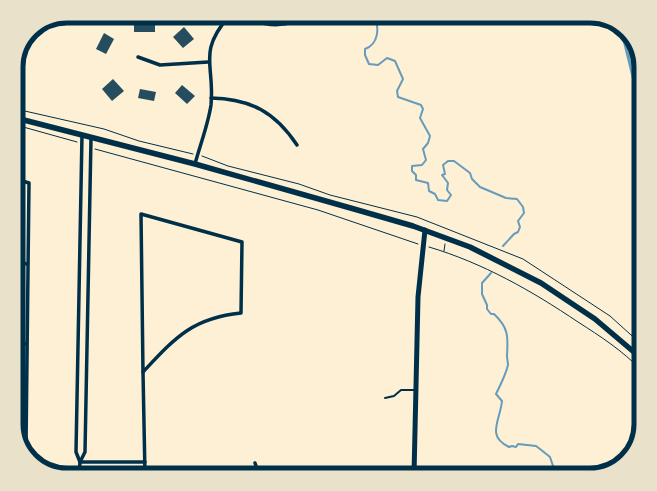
<svg xmlns="http://www.w3.org/2000/svg" width="657" height="491" font-family="'Nunito Sans',sans-serif">
	<style>
		.water { fill: #669bbc }
		.lines { fill: none; stroke-linecap: round; stroke-linejoin: round }
		.stream { stroke: #669bbc; stroke-width: 2 }
		.building { fill: #264d5e }
		.path { stroke: #003049; stroke-width: 1 }
		.service { stroke: #003049; stroke-width: 2 }
		.minor { stroke: #003049; stroke-width: 3.5 }
		.secondary { stroke: #003049; stroke-width: 5 }
		.primary { stroke: #003049; stroke-width: 5.5 }
		.rim { fill: none; stroke: #003049; stroke-width: 5 }
	</style>
	<rect width="100%" height="100%" fill="#fdf0d5"/>
	<polygon class="water" points="619,26 636,45 641,67 641,100 634,87"/>
	<g class="lines">
		<g class="stream">
			<path d="M375 16C379 28 379 44 365 49V55L369 64 378 65 387 58 395 61 403 79 397 91 398 97 421 105 423 109 420 118 430 136 428 143 423 149 426 160 422 165 412 166V171L416 175V180L428 183 429 191 435 194 438 200 447 201 451 195 447 190 448 183 442 175 445 174 443 165 448 161H454L470 173 472 179 480 187 506 198 517 199 523 207 524 213 518 221 520 227 518 232 514 234 503 246"/>
			<path d="M491 273 482 283V294L487 305V309L491 314H494C509 328 508 337 507 356 507 359 508 362 508 365 506 374 500 386 496 394L502 401C500 421 486 436 509 447L512 446 516 447 518 444 536 446 540 449 550 457 553 466 564 475"/>
		</g>
	</g>
	<g class="building">
		<rect x="134" y="19" width="21" height="13"/>
		<polygon points="184,27 194,39 183,48 173,37"/>
		<polygon points="104,33 114,39 106,54 96,49"/>
		<polygon points="113,79 124,91 112,101 102,89"/>
		<polygon points="182,85 195,96 187,104 175,93"/>
		<polygon points="140,89 156,92 154,101 138,98"/>
	</g>
	<g class="lines">
		<g class="path">
			<polyline points="16,109 104,129 139,141 193,154"/>
			<polyline points="16,125 77,142"/>
			<polyline points="95,149 318,210 418,244"/>
			<polyline points="202,156 228,166 299,184 330,195 417,217 523,259 610,316 641,344"/>
			<path d="M429 247C483 263 532 291 578 322 600 336 623 351 641 370"/>
			<polyline points="444,251 445,244"/>
		</g>
		<polyline class="service" points="385,398 394,396 401,390 415,390"/>
		<g class="minor">
			<path d="M249 16C267 29 289 26 308 16"/>
			<polyline points="138,57 160,65 208,62"/>
			<path d="M211 98C251 99 275 112 297 145"/>
			<path d="M195 164C200 145 208 125 211 105 215 65 197 53 229 16"/>
			<polyline points="16,179 29,183 26,445"/>
			<path d="M141 214 242 242 241 313C192 318 175 338 143 372Z"/>
			<polyline points="16,261 27,264"/>
			<polyline points="16,342 26,344"/>
			<polyline points="143,372 145,475"/>
			<polyline points="16,424 26,426"/>
			<polyline points="80,462 76,452 82,135"/>
			<polyline points="80,462 145,462"/>
			<polyline points="255,463 259,475"/>
			<polyline points="79,475 80,462 85,452 91,138"/>
		</g>
		<polyline class="secondary" points="414,475 418,297 425,230"/>
		<polyline class="primary" points="16,118 195,164 354,209 413,226 470,247 541,283 595,319 641,358"/>
	</g>
	<path d="M0 0H657V491H0ZM67 23H590A44 44 0 0 1 634 67V424A44 44 0 0 1 590 468H67A44 44 0 0 1 23 424V67A44 44 0 0 1 67 23Z" fill="#e9e1ca" fill-rule="evenodd"/>
	<path class="rim" d="M67 23H590A44 44 0 0 1 634 67V424A44 44 0 0 1 590 468H67A44 44 0 0 1 23 424V67A44 44 0 0 1 67 23Z"/>
</svg>
